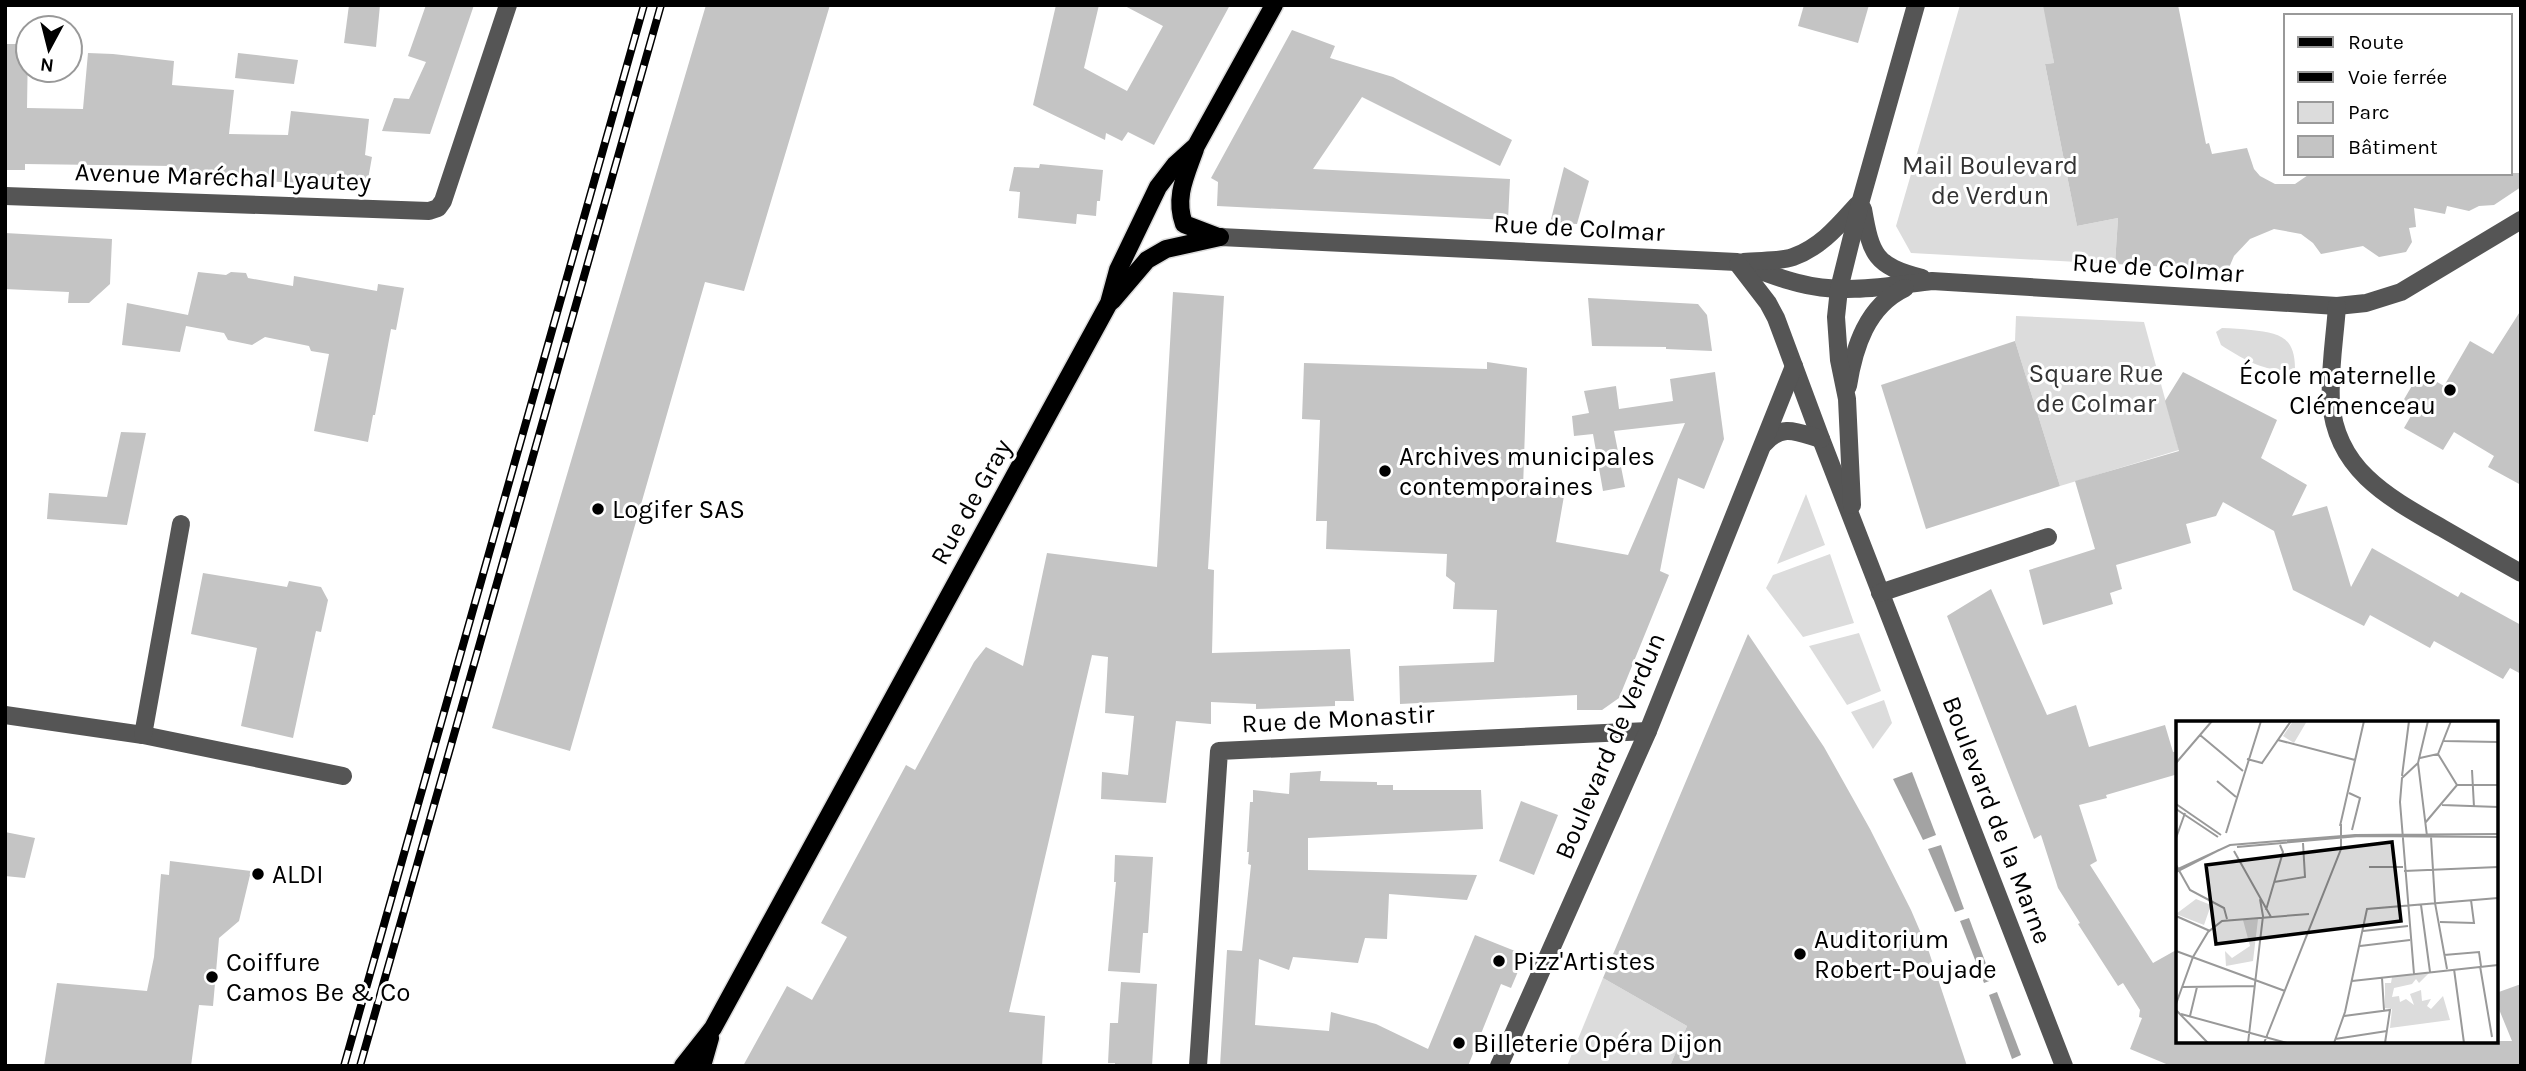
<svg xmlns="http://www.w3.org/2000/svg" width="2526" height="1071" font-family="Karla,sans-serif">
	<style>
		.green { fill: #dcdcdc }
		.water { fill: #a3a3a3 }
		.building { fill: #c4c4c4 }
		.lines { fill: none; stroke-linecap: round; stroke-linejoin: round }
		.major-casing { stroke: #dbdbdb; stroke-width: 21 }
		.minor { stroke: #555; stroke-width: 18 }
		.major { stroke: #000; stroke-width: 18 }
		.rail-casing { stroke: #000; stroke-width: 8 }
		.rail { stroke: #fff; stroke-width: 5; stroke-dasharray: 16; stroke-linecap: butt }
		.poi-dot { fill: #000; stroke: #fff; stroke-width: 2.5 }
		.labels { text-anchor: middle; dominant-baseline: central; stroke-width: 6; stroke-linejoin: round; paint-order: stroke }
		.park-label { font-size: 26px; fill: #333; stroke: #fff }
		.street-label { font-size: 26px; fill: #000; stroke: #fff }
		.poi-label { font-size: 26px; fill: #000; stroke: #fff; text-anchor: start }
		.inset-road { fill: none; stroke: #999; stroke-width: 2 }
		.view { fill: #000; fill-opacity: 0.15; stroke: #000; stroke-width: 3.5 }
		.inset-edge { fill: none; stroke: #000; stroke-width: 3.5 }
	</style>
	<rect width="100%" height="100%" fill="#fff"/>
	<g class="green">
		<polygon points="1960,5 2044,5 2054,63 2045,64 2077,226 2118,218 2115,264 1911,253 1896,226"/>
		<polygon points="2016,316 2144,322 2179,450 2060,486 2015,341"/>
		<path d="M2222 328C2232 328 2242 329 2251 330 2280 333 2295 337 2295 369 2268 374 2244 360 2221 345L2216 332Z"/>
		<polygon points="1806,494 1825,545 1777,564"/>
		<polygon points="1830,554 1854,623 1803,637 1766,588 1773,575"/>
		<polygon points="1859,633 1881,691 1847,705 1809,646"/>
		<polygon points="1884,700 1892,723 1873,749 1851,712"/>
		<polygon points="1603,978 1687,1026 1670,1066 1567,1066"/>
	</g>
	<g class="water">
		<polygon points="1912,772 1936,835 1923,840 1893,779"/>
		<polygon points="1941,845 1964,909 1955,912 1928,849"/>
		<polygon points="1969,918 1992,980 1984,983 1960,921"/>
		<polygon points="1997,992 2021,1055 2012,1059 1989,995"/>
	</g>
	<g class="building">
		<polygon points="349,5 380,5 376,47 344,43"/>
		<polygon points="426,5 474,5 430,134 382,131 394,98 409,99 426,62 408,56"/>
		<polygon points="706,5 830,5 744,291 705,282 570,751 492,728"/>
		<polygon points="1056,5 1099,5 1084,68 1127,91 1163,26 1123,5 1230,5 1154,145 1128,132 1122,141 1106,133 1105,140 1033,105"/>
		<polygon points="1804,5 1869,5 1858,43 1798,26"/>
		<polygon points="2043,5 2178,5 2206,144 2209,143 2212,154 2247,148 2254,169 2260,176 2275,184 2295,184 2311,173 2521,173 2521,187 2494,205 2479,206 2469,211 2447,206 2445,214 2414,208 2416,227 2409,228 2412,242 2406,252 2379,257 2363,246 2321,254 2313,243 2301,234 2274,229 2250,239 2234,256 2228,270 2115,264 2118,218 2077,226 2045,64 2054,63"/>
		<polygon points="1292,30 1335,46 1330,58 1393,77 1512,140 1500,166 1362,97 1313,169 1510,179 1508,220 1217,206 1218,182 1211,178"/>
		<polygon points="5,44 28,44 27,108 83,109 88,53 113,54 174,61 172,85 234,90 229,134 288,135 291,111 369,119 365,155 372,157 367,185 171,178 172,166 25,164 25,170 5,170"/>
		<polygon points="238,53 298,60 294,84 235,78"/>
		<polygon points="1040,164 1103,170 1100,201 1097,201 1096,216 1077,214 1076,224 1018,218 1020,192 1009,191 1014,167 1039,168"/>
		<polygon points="1564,167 1589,181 1577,224 1550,223"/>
		<polygon points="5,233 112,239 110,284 89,303 68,303 69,292 5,289"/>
		<polygon points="198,272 226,275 231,272 246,273 248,278 293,286 294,276 377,291 378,284 404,288 396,330 391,329 375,415 373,415 368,442 314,431 329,354 311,351 309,346 265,337 252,345 228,340 224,333 186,326 180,352 122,345 127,303 188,315"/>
		<polygon points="1173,292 1224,296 1208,569 1214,570 1212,653 1350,649 1354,701 1335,701 1335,706 1256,709 1256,704 1211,702 1211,724 1176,721 1166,803 1101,799 1102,772 1128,775 1134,716 1105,713 1108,657 1092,655 1009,1012 1045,1016 1042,1066 743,1066 787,986 812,1000 847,937 821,923 906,765 915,770 974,662 986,647 1023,666 1047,553 1157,567"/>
		<polygon points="1588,298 1698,304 1707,315 1712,351 1666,349 1666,347 1592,346"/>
		<polygon points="2521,310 2521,485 2488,467 2494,456 2454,432 2443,450 2404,428 2415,409 2403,401 2420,372 2444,386 2470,341 2493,354"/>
		<polygon points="2015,341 2060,486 1926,529 1881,385"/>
		<polygon points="1487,362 1527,368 1523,489 1564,496 1556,542 1628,555 1685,423 1614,431 1625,487 1603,491 1593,434 1574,436 1572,416 1589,413 1584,391 1616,386 1619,409 1673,401 1670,379 1715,372 1724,439 1704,489 1678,478 1660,571 1669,575 1619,698 1602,710 1577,710 1577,695 1400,704 1399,666 1494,662 1497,610 1453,609 1455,583 1446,576 1447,554 1326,549 1327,521 1316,521 1320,420 1302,419 1304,363 1487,369"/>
		<polygon points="2183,372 2277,420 2261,458 2307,485 2292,516 2327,506 2351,587 2372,548 2458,597 2461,592 2521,625 2521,674 2510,668 2503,679 2434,641 2430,648 2370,615 2364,626 2293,590 2274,531 2223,502 2216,516 2186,524 2191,543 2116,565 2122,589 2110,593 2113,604 2043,625 2029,570 2095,549 2075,481 2179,451 2165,401"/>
		<polygon points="121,432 146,433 127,525 47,519 49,493 107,497"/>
		<polygon points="203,573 287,587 289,581 321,587 328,600 321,632 316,631 293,738 241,726 257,648 191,634"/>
		<polygon points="1991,589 2047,715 2076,705 2089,747 2165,725 2173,752 2178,751 2178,774 2106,795 2107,798 2079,805 2097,861 2090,865 2153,963 2178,949 2178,1041 2512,1041 2496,1002 2496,993 2521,984 2521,1066 2171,1066 2130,1049 2142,1018 2139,1017 2140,1010 2123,983 2118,986 2078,924 2080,923 2058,888 2041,835 2034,839 1947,616"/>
		<polygon points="1748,634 1824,747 1870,829 1911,910 1929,952 1967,1066 1670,1066 1687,1026 1603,978"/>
		<polygon points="1321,771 1320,781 1377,782 1377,785 1393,785 1393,790 1481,790 1483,829 1308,838 1308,870 1477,875 1467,900 1389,894 1387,939 1365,938 1358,963 1293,957 1289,970 1259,959 1255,1025 1329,1031 1331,1012 1376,1024 1428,1049 1475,935 1525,955 1511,988 1501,984 1468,1066 1220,1066 1227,950 1242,951 1251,865 1248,864 1249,852 1247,852 1250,802 1253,802 1253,790 1289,794 1290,773"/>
		<polygon points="1521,801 1558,815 1534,875 1499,861"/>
		<polygon points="5,832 35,838 25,878 5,876"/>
		<polygon points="1115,855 1153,857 1148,933 1143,933 1140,973 1108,971 1116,882 1114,882"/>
		<polygon points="170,861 251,871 239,921 219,938 213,1006 199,1005 191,1066 44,1066 57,983 147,991 154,957 161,874 169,875"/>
		<polygon points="1121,982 1157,984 1152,1066 1115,1066 1115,1063 1108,1063 1110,1023 1118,1023"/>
	</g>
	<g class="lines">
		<g class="major-casing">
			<g id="major">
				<path d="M1195 149C1186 175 1174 197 1184 224L1218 237"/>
				<polyline points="1112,301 1147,260 1166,249 1220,237"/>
				<polyline points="683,1066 713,1028 1109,303 1118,270 1158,187 1175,165 1196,146 1274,5"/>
				<polyline points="702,1066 710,1038"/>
			</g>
		</g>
		<g class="minor">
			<polyline points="5,196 429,211 438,208 443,201 508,5"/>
			<path d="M1863 209C1871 255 1875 266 1922 278"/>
			<path d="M1220 237 1737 262C1757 269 1777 278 1798 283 1842 295 1888 286 1932 281L2337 306 2366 303 2401 292 2521 220"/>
			<path d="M1744 262C1759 260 1779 262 1793 257 1821 247 1838 226 1857 205"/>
			<polyline points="1738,264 1768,303 1776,318 1821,439 2064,1066"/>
			<path d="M2337 306C2335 337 2329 371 2331 402 2336 470 2389 498 2442 528 2468 543 2494 558 2521 573"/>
			<path d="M1848 386C1854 347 1867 306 1905 288"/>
			<path d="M1764 444C1782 423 1797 432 1821 439"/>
			<polyline points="1852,505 1847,399 1839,360 1836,317 1839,289 1861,200 1916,5"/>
			<polyline points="1880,593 2048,537"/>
			<polyline points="5,715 143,735 343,776"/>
			<polyline points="143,735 181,524"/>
			<polyline points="1198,1066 1219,751 1648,731"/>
			<polyline points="1499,1066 1648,731 1794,366"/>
		</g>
		<use href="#major" class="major"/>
		<g class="rail-casing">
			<g id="rail">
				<polyline points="344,1066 644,5"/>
				<polyline points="360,1066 661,5"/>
			</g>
		</g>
		<use href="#rail" class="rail"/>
	</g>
	<g class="poi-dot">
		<circle cx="2450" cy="390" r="7"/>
		<circle cx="1385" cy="471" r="7"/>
		<circle cx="598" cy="509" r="7"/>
		<circle cx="258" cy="874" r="7"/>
		<circle cx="1800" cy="954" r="7"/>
		<circle cx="1499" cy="961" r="7"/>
		<circle cx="212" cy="977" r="7"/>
		<circle cx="1459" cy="1043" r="7"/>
	</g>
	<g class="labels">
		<g class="park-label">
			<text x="1990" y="165">Mail Boulevard<tspan x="1990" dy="30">de Verdun</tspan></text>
			<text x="2096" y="373">Square Rue<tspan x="2096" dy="30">de Colmar</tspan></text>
		</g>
		<g class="street-label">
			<text transform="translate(223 177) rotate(2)">Avenue Maréchal Lyautey</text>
			<text transform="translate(1579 228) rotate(3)">Rue de Colmar</text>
			<text transform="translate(2158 268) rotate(4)">Rue de Colmar</text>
			<text transform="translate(971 502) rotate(-61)">Rue de Gray</text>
			<text transform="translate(1338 719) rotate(-3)">Rue de Monastir</text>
			<text transform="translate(1610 746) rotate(-67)">Boulevard de Verdun</text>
			<text transform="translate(1997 820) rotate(69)">Boulevard de la Marne</text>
		</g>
		<g class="poi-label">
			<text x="2436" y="375" text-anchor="end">École maternelle<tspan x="2436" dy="30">Clémenceau</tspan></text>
			<text x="1399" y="456">Archives municipales<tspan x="1399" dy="30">contemporaines</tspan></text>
			<text x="612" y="509">Logifer SAS</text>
			<text x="272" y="874">ALDI</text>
			<text x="1814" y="939">Auditorium<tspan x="1814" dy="30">Robert-Poujade</tspan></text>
			<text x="1513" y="961">Pizz'Artistes</text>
			<text x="226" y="962">Coiffure<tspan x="226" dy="30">Camos Be &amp; Co</tspan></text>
			<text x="1473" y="1043">Billeterie Opéra Dijon</text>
		</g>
	</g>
	<g transform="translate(2176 721)">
		<rect width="322" height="322" fill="#fff"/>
		<path d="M117 0H131L118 22 107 15ZM20 178 35 184 28 204 0 193ZM82 198 77 240 50 245 49 230 56 237 74 225 67 199ZM254 251 243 262 240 258 236 263 218 267 216 276 223 275 224 281 230 278 238 284 234 273 245 269 246 280 255 278 251 285 255 288 267 275 274 299 214 307 216 288 209 287V262H215L216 256Z" fill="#dcdcdc"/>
		<path class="inset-road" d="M24 14 67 50M102 19 179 39M268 20 322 21M262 33 281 64M244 37 262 33 275 0H301M71 38 86 42 115 0M0 42 36 0M296 49 298 86M226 55 233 0M41 60 60 76M173 72 184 77 176 109M0 83 45 114M266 84 322 86M0 88 42 116M249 102 281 64H322M164 105 188 0M50 112 85 0M251 115 242 42 252 0M255 116 259 182 271 248M0 117 9 92M61 126 183 115 322 116M58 130 95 196M0 144 14 169 48 187 51 198M193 146H227M0 149 54 124 179 114 322 113M228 150 322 146M0 151 43 129M98 161 129 156 127 122M245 184 254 251M90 189 107 131 104 124M0 195 34 210M264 201 298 202 295 179M187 210 232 205M184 225 234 219M0 230 109 270M268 234 303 231 305 245M304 245 316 316M278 248 288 322M238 253 224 81 226 57 242 42M206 257 208 289M176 260 322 244M7 266 78 265M0 283 17 236 32 211 46 200 133 193M0 289 32 322M5 293 111 322M14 295 21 266M168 295 214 289 209 322M159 318 211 310M72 322 87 195 84 178M88 322 165 128V103M158 322 169 291 191 188 322 177"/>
		<path class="view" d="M216 121 225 200 40 223 30 144Z"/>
		<rect width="322" height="322" class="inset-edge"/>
	</g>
	<rect width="2526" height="1071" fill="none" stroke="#000000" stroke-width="14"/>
	<rect x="2284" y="14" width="228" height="161" fill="#ffffff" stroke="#999999" stroke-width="2"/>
	<rect x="2298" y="37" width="35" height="10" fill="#000000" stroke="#999999" stroke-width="2"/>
	<text x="2348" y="49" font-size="21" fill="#000000">Route</text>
	<rect x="2298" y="72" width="35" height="10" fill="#000000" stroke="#999999" stroke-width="2"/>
	<text x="2348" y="84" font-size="21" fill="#000000">Voie ferrée</text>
	<rect x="2298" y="102" width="35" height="21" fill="#dcdcdc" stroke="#999999" stroke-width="2"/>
	<text x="2348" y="119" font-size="21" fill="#000000">Parc</text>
	<rect x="2298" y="136" width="35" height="21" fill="#c4c4c4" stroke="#999999" stroke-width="2"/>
	<text x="2348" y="154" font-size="21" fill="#000000">Bâtiment</text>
	<g transform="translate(49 49) rotate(187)"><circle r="33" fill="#ffffff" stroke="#999999" stroke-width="2"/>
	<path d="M0-5L12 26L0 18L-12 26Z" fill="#000000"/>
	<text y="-10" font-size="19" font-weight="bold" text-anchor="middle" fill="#000000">N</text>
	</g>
</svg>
